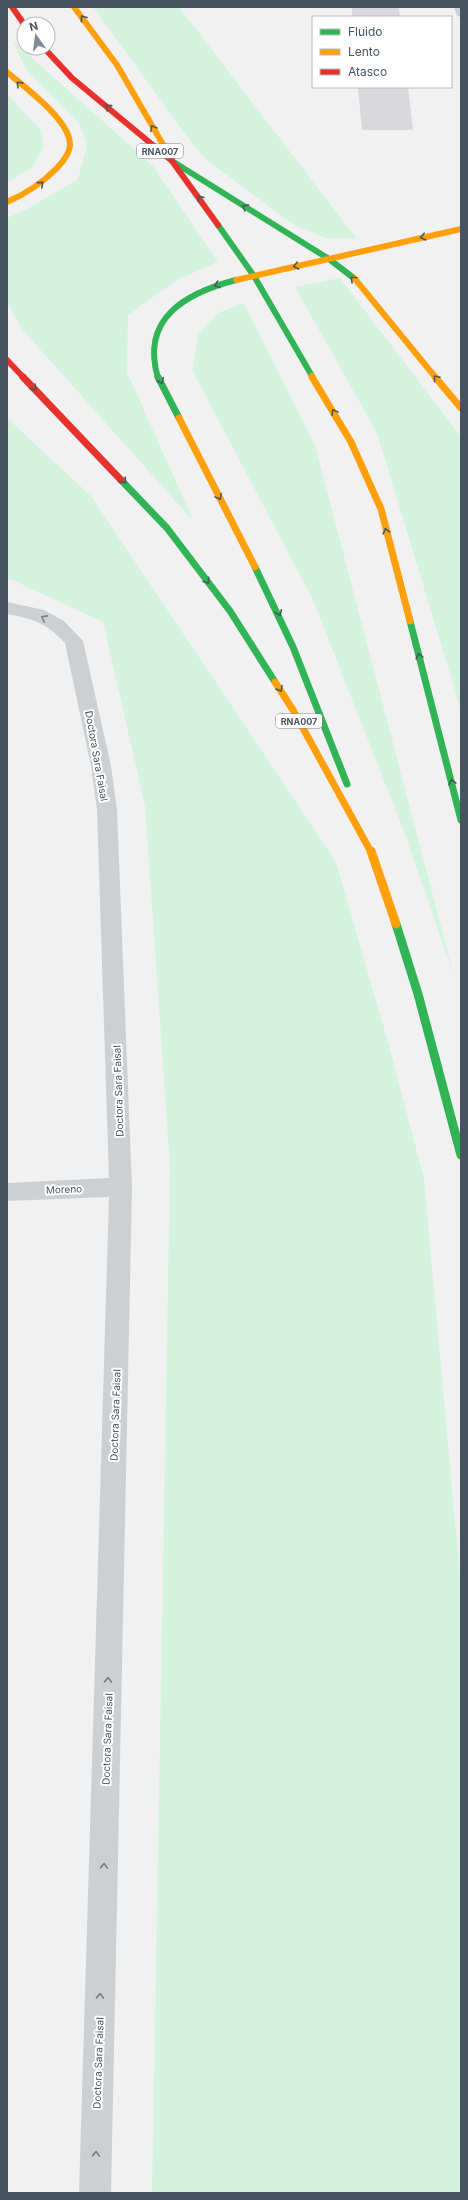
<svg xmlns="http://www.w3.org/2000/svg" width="468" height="2200" font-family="Inter,sans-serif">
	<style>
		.green { fill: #d4f3df }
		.building { fill: #d9d9db }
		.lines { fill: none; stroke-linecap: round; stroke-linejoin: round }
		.lane { fill: #cdd0d2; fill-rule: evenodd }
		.street { fill: #cdd0d2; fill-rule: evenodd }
		.fast-far2 { stroke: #30b455; stroke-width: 6 }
		.fast-far1 { stroke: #30b455; stroke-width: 7 }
		.fast { stroke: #30b455; stroke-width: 9 }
		.slow-far2 { stroke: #ff9f0a; stroke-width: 6 }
		.slow-far1 { stroke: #ff9f0a; stroke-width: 7 }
		.slow { stroke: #ff9f0a; stroke-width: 9 }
		.jam-far1 { stroke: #e5322d; stroke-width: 6 }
		.jam { stroke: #e5322d; stroke-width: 7 }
		.oneway { stroke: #45595f }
		.oneway2 { stroke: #757f88 }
		.labels { text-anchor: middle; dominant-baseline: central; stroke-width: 4; stroke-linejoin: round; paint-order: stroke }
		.shield { fill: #fff; stroke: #7e8790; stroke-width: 1 }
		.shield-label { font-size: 9px; font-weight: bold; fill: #465460 }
		.street-label { font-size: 10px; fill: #465460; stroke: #fff }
	</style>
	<rect width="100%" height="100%" fill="#f2f1f1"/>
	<g class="green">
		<polygon points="93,7 179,7 357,239 325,238 294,225 208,161 194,146"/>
		<polygon points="13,41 153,166 218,262 177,280 128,315 127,372 194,522 22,329 7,302 7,218 29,208 78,179 87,146 80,124 26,70"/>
		<polygon points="7,94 40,129 44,147 32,168 7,182"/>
		<polygon points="340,278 461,437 461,710 377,433 295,287"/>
		<polygon points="244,303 315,445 454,976 403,829 312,598 192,370 199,333 218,313"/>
		<polygon points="7,418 91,496 336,862 390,1049 424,1179 461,1587 461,2193 152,2193 170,1167 145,806 103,622 12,580 7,580"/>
	</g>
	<g class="building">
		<polygon points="352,7 399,7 400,17 352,17"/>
		<polygon points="358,87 408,87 413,130 362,130"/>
	</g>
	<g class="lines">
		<polygon class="lane" points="454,7 461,7 461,17 457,16"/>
		<path class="street" d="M7 602 44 610 64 621 83 641 111 766 117 810 132 1187 111 2193H79L109 1197 7 1201V1183L109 1178 97 810 91 766 65 643C46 623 34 619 7 614Z"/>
		<g class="fast-far2">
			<polyline points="172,161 329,259 355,279"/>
			<polyline points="218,225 254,276 312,376"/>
			<path d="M158 378C140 318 186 293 236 280"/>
		</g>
		<g class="fast-far1">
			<polyline points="158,377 179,418"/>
			<polyline points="121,480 167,528 230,611 275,682"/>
			<polyline points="255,567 293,647 347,784"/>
			<polyline points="410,621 461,820"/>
		</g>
		<polyline class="fast" points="396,924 418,994 461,1155"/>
		<g class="slow-far2">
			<polyline points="74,7 117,65 165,148"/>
			<path d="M7 72C25 88 69 119 70 144 70 154 61 164 55 170 41 184 25 194 7 202"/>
			<polyline points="355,279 436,378"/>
			<polyline points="236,280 461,229"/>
			<polyline points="312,376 313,378"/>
		</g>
		<g class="slow-far1">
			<polyline points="312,377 351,442 381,509 410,621"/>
			<polyline points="435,377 461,408"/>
			<polyline points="179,418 255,567"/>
			<polyline points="275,682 293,710 371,852"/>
		</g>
		<polyline class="slow" points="371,851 396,924"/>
		<g class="jam-far1">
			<polyline points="12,7 24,24"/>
			<polyline points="44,48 72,78 172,161 218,225"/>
			<polyline points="7,360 24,378"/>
		</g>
		<polyline class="jam" points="23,377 121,480"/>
	</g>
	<defs><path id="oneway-chevron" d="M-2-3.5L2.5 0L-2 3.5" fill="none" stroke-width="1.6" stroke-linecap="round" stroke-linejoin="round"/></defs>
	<g class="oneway">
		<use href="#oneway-chevron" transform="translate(83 18) rotate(-126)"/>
		<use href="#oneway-chevron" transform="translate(19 84) rotate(-136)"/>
		<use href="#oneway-chevron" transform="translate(108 107) rotate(-140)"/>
		<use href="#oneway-chevron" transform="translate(153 128) rotate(-120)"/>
		<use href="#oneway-chevron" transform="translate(41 184) rotate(-41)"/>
		<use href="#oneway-chevron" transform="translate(200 198) rotate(-127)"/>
		<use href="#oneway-chevron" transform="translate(245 207) rotate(-148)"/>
		<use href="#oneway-chevron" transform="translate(423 237) rotate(167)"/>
		<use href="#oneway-chevron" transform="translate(296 266) rotate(167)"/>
		<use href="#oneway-chevron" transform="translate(353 279) rotate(-137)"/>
		<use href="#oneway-chevron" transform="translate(217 285) rotate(160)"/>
		<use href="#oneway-chevron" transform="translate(436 378) rotate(-130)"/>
		<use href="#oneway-chevron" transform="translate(161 381) rotate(64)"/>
		<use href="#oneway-chevron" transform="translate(34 388) rotate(46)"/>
		<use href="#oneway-chevron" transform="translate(334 412) rotate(-120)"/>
		<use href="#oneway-chevron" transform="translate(124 481) rotate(47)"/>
		<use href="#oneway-chevron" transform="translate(219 497) rotate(62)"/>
		<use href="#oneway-chevron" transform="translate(386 531) rotate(-105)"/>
		<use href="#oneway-chevron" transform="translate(207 581) rotate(53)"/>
		<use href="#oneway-chevron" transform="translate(279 613) rotate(66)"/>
		<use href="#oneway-chevron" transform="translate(419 656) rotate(-105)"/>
		<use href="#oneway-chevron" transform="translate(280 689) rotate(59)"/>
		<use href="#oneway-chevron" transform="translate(452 782) rotate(-104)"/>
	</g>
	<g class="oneway2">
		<use href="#oneway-chevron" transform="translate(44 618) rotate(-152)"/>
		<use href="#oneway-chevron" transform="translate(108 1680) rotate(-88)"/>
		<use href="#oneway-chevron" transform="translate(104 1866) rotate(-88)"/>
		<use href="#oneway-chevron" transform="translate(100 1996) rotate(-88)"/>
		<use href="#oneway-chevron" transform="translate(96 2154) rotate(-88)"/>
	</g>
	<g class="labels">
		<g class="shield">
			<rect x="137" y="144" width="46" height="14" rx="3"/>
			<rect x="276" y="714" width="46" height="14" rx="3"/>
		</g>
		<g class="shield-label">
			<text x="160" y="151">RNA007</text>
			<text x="299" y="721">RNA007</text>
		</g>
		<g class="street-label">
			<text transform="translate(97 756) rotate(80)">Doctora Sara Faisal</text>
			<text transform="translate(118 1091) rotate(-92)">Doctora Sara Faisal</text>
			<text transform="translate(64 1189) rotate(-2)">Moreno</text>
			<text transform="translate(115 1415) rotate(-88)">Doctora Sara Faisal</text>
			<text transform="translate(107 1739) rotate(-88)">Doctora Sara Faisal</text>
			<text transform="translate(98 2063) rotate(-88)">Doctora Sara Faisal</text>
		</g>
	</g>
	<rect width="468" height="2200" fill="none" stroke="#465460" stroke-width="16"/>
	<rect x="312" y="16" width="140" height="72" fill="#ffffff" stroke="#b5bbbf"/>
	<rect x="320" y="29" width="20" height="6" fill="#30b455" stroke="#b5bbbf"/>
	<text x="348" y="36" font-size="12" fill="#465460">Fluido</text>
	<rect x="320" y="49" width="20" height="6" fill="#ff9f0a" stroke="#b5bbbf"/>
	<text x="348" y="56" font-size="12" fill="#465460">Lento</text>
	<rect x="320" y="69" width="20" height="6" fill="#e5322d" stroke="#b5bbbf"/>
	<text x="348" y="76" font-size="12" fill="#465460">Atasco</text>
	<g transform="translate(36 36) rotate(346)"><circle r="19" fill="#ffffff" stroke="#b5bbbf"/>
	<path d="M0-3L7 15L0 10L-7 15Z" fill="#828b93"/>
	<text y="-6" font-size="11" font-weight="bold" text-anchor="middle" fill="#465460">N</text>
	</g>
</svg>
